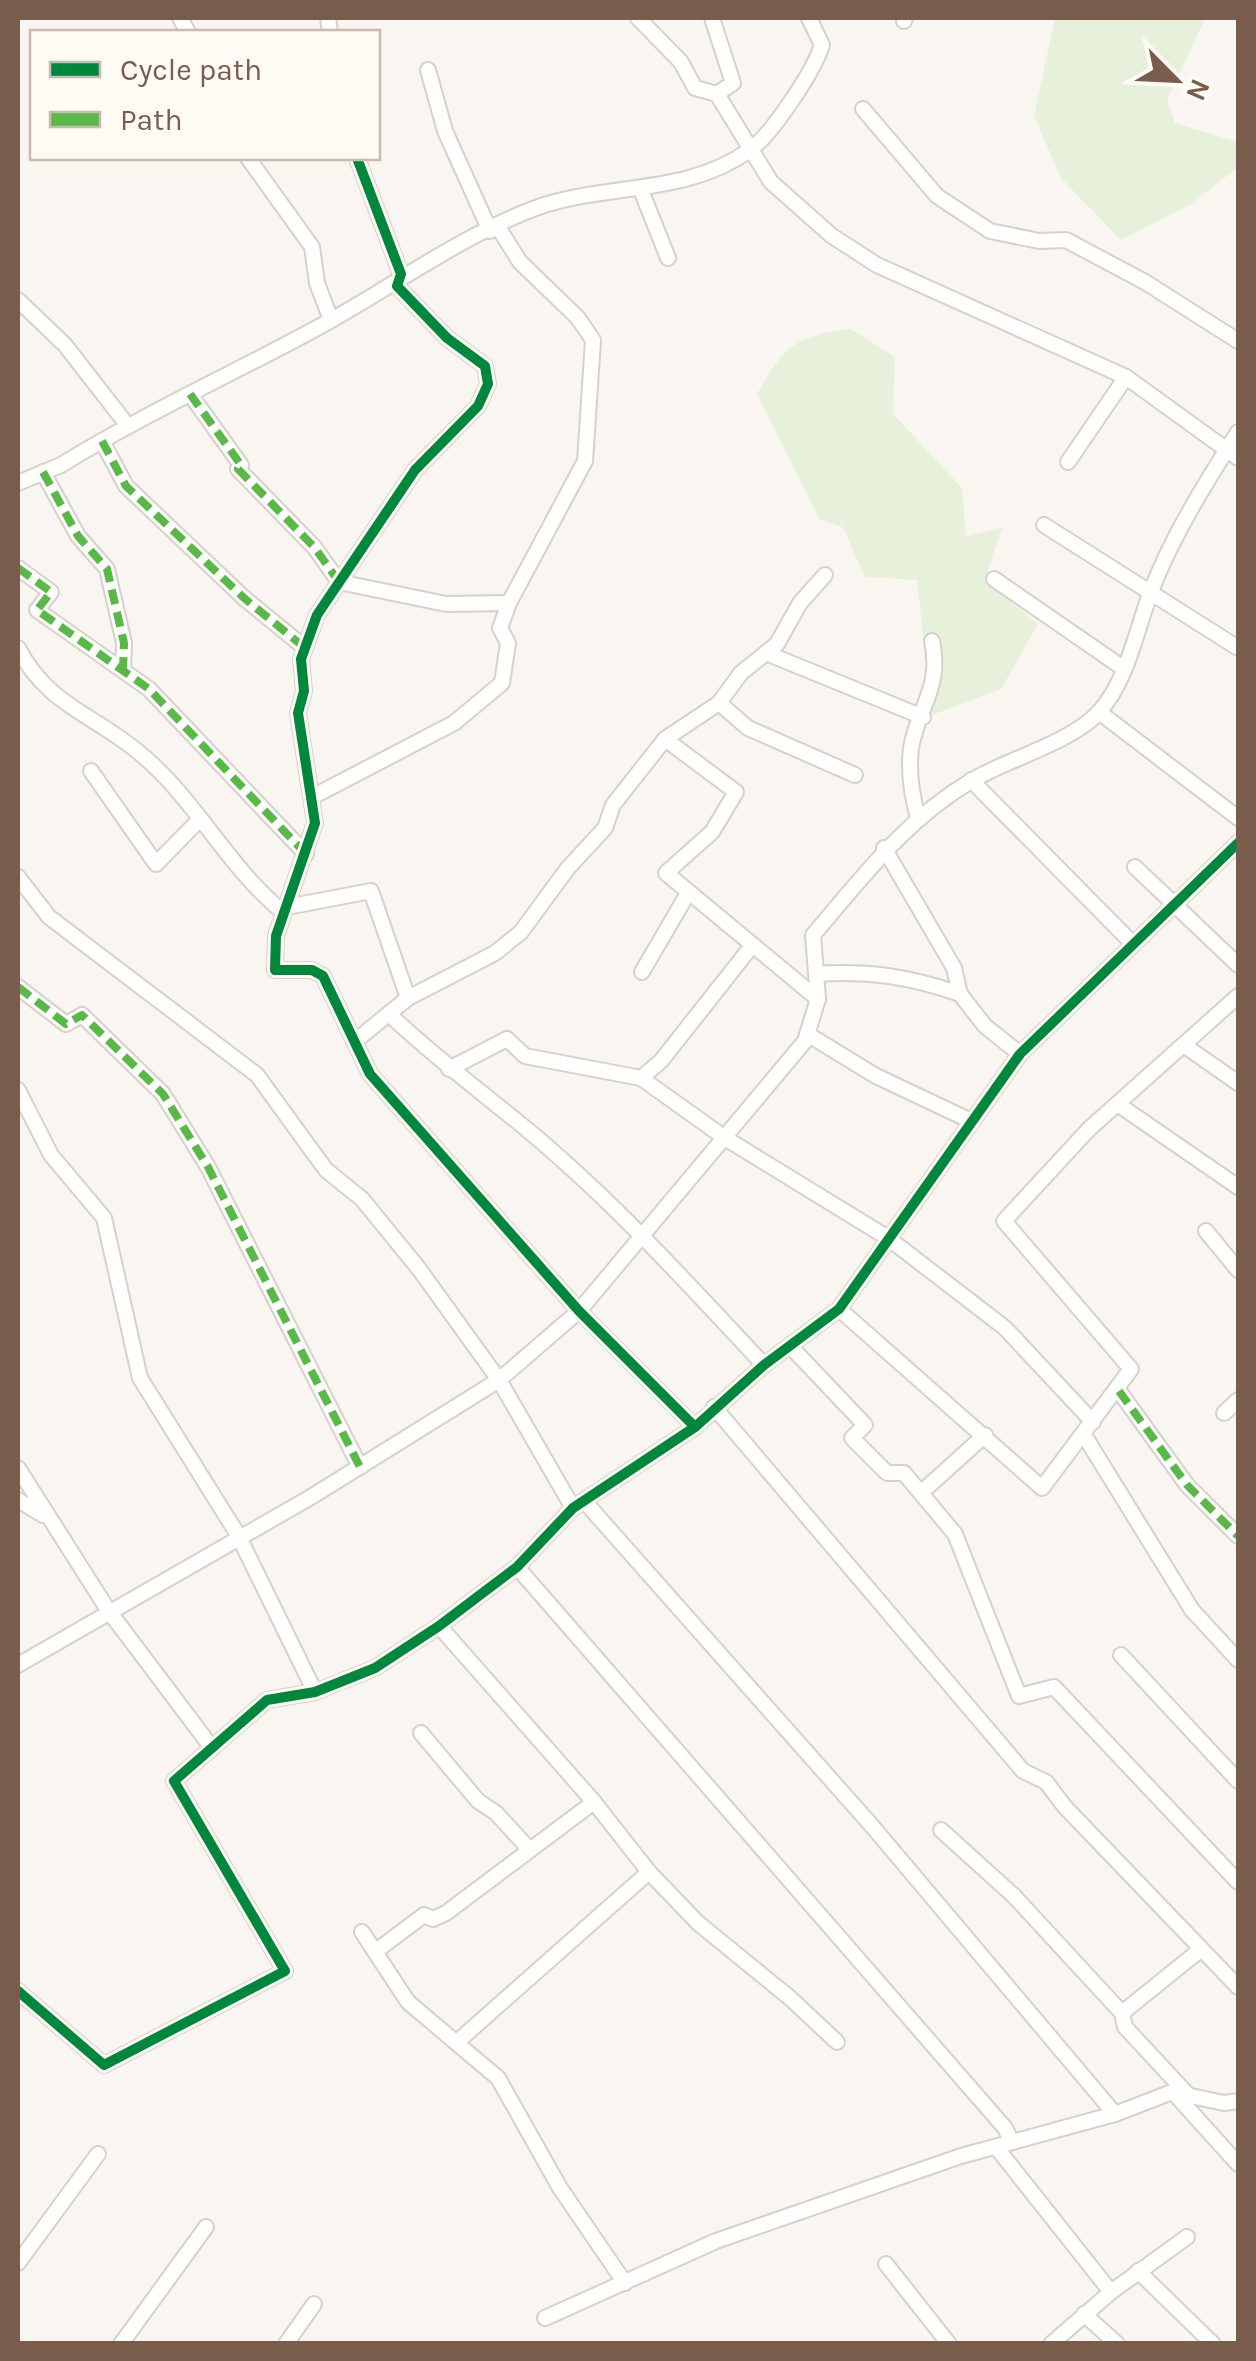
<svg xmlns="http://www.w3.org/2000/svg" width="1256" height="2361" font-family="Karla,sans-serif">
	<style>
		.green { fill: #e7f0db }
		.lines { fill: none; stroke-linecap: round; stroke-linejoin: round }
		.minor-casing { stroke: #d7d1cb; stroke-width: 18 }
		.minor { stroke: #fefefd; stroke-width: 14 }
		.quiet { stroke: #58b947; stroke-width: 8; stroke-dasharray: 15 8; stroke-linecap: butt }
		.cycleway-casing { stroke: #fffaf3; stroke-width: 16 }
		.cycleway { stroke: #00873e; stroke-width: 10 }
	</style>
	<rect width="100%" height="100%" fill="#f9f5f0"/>
	<g class="green">
		<polygon points="1055,18 1205,18 1167,100 1175,123 1238,142 1238,167 1191,204 1121,240 1061,178 1034,116"/>
		<path d="M850 329 895 357 893 414 962 488 966 537 1002 527 985 581 1038 624 1001 689 932 715 917 580 865 577 843 527 820 520 757 394C784 348 794 335 850 329Z"/>
	</g>
	<g class="lines">
		<g class="minor-casing">
			<g id="minor">
				<polyline points="180,18 188,32"/>
				<polyline points="328,18 330,32"/>
				<polyline points="638,18 681,62 695,88 717,94 771,182 832,236 877,265 1126,377 1238,458"/>
				<polyline points="712,18 733,83 717,94"/>
				<polyline points="904,21 905,18"/>
				<polyline points="428,70 445,131 490,231"/>
				<polyline points="863,109 937,196 990,231 1039,241 1066,240 1145,282 1238,341"/>
				<polyline points="248,158 312,247 317,283 331,320"/>
				<polyline points="357,158 401,274 397,286 447,338 485,366 488,384 478,406 415,470 317,615 301,659 304,691 298,713 315,823 276,936 275,970 312,970 323,976 370,1074 579,1311 695,1427"/>
				<polyline points="641,190 668,258"/>
				<polyline points="18,300 65,345 128,426"/>
				<polyline points="190,394 241,465 238,469 315,548 339,582 446,604 509,603"/>
				<polyline points="102,441 126,486 244,598 305,648"/>
				<polyline points="1068,462 1126,377"/>
				<polyline points="43,472 78,536 107,569 124,643 123,670"/>
				<path d="M18 483 61 465C147 412 239 371 328 322 396 284 460 237 533 209 605 182 684 197 750 150 772 134 814 71 822 45L809 18"/>
				<polyline points="1044,525 1238,648"/>
				<polyline points="18,568 51,592 37,610 149,689 306,854"/>
				<polyline points="994,579 1123,668"/>
				<path d="M18 648C46 702 87 712 132 747 192 792 225 865 283 912"/>
				<polyline points="766,653 923,717"/>
				<polyline points="719,703 748,728 855,775"/>
				<polyline points="1099,712 1238,818"/>
				<polyline points="665,739 736,792 712,832 666,873 818,999"/>
				<polyline points="91,771 156,864 200,819"/>
				<polyline points="971,780 1132,943"/>
				<polyline points="314,796 454,723 502,683 508,643 500,628 509,603 585,461 593,340 578,318 520,262 498,227"/>
				<path d="M918 818C912 796 908 771 911 748 918 707 942 688 932 641"/>
				<polyline points="884,848 954,968 960,994 985,1026 1020,1054"/>
				<polyline points="1135,867 1238,965"/>
				<polyline points="18,877 49,917 257,1075 326,1170 362,1199 419,1269 499,1380 573,1508"/>
				<polyline points="287,907 371,891 408,998"/>
				<polyline points="642,972 688,893"/>
				<path d="M816 974C868 970 911 977 960 994"/>
				<polyline points="18,987 66,1024 82,1015 163,1094 208,1167 360,1467"/>
				<path d="M389 1014C434 1057 483 1093 530 1132 615 1203 689 1285 764 1365"/>
				<polyline points="807,1034 876,1076 969,1120"/>
				<polyline points="354,1042 408,998 495,953 521,932 568,868 605,828 613,805 665,739 719,703 741,673 777,644 800,603 825,575"/>
				<polyline points="1185,1046 1238,1083"/>
				<polyline points="449,1069 507,1039 525,1056 641,1078 661,1061 751,947"/>
				<polyline points="641,1078 725,1138 888,1238 1005,1328 1093,1422"/>
				<polyline points="18,1090 51,1155 104,1218 140,1378 238,1535 315,1692"/>
				<polyline points="1119,1105 1238,1187"/>
				<polyline points="1206,1231 1238,1270"/>
				<polyline points="839,1309 1042,1488 1131,1369 1004,1221 1089,1129 1238,996"/>
				<polyline points="792,1348 865,1425 852,1438 887,1473 904,1473 955,1534 1019,1696 1054,1687 1238,1882"/>
				<polyline points="1119,1391 1187,1485 1238,1536"/>
				<polyline points="714,1407 1023,1771 1046,1782 1065,1807 1238,1987"/>
				<polyline points="1224,1413 1238,1400"/>
				<polyline points="1084,1435 1192,1610 1238,1660"/>
				<polyline points="18,1468 108,1610 212,1748"/>
				<polyline points="923,1491 985,1435"/>
				<polyline points="18,1500 43,1515"/>
				<polyline points="585,1502 872,1826 1115,2114"/>
				<polyline points="517,1567 1005,2128 1012,2142"/>
				<polyline points="439,1626 594,1802 649,1872 698,1923 790,1998 837,2042"/>
				<polyline points="1121,1655 1238,1781"/>
				<path d="M18 1665 311 1497 499 1380 579 1311 805 1041 818 999 813 935C862 878 905 820 971 781 1007 759 1071 743 1099 712 1127 681 1136 632 1150 594 1171 538 1206 482 1238 432"/>
				<polyline points="421,1733 478,1801 496,1813 530,1850"/>
				<polyline points="941,1830 1014,1896 1122,2013"/>
				<polyline points="362,1932 408,2002 498,2078 560,2188 625,2283"/>
				<polyline points="376,1951 424,1915 433,1919 446,1913 594,1802"/>
				<polyline points="18,1991 104,2065 285,1971 174,1781 267,1700 315,1692 375,1668 439,1626 517,1567 573,1508 695,1427 764,1365 839,1309 1020,1054 1238,843"/>
				<polyline points="457,2042 649,1872"/>
				<polyline points="1173,2092 1238,2164"/>
				<polyline points="1190,2097 1125,2027 1122,2013 1200,1950"/>
				<polyline points="996,2147 1111,2292"/>
				<polyline points="18,2263 98,2154"/>
				<polyline points="886,2264 949,2344"/>
				<polyline points="1138,2271 1213,2344"/>
				<polyline points="1084,2314 1117,2344"/>
				<polyline points="545,2318 716,2241 961,2156 1115,2114 1172,2092 1224,2103 1238,2101"/>
				<polyline points="121,2344 206,2227"/>
				<polyline points="286,2344 314,2304"/>
				<polyline points="1051,2344 1111,2292 1187,2237"/>
			</g>
		</g>
		<use href="#minor" class="minor"/>
		<g class="quiet">
			<polyline points="190,394 241,465 238,469 315,548 339,582"/>
			<polyline points="102,441 126,486 244,598 305,648"/>
			<polyline points="43,472 78,536 107,569 124,643 123,670"/>
			<polyline points="18,568 51,592 37,610 149,689 306,854"/>
			<polyline points="18,987 66,1024 82,1015 163,1094 208,1167 360,1467"/>
			<polyline points="1119,1391 1187,1485 1238,1536"/>
		</g>
		<g class="cycleway-casing">
			<g id="cycleway">
				<polyline points="357,158 401,274 397,286 447,338 485,366 488,384 478,406 415,470 317,615 301,659 304,691 298,713 315,823 276,936 275,970 312,970 323,976 370,1074 579,1311 695,1427"/>
				<polyline points="18,1991 104,2065 285,1971 174,1781 267,1700 315,1692 375,1668 439,1626 517,1567 573,1508 695,1427 764,1365 839,1309 1020,1054 1238,843"/>
			</g>
		</g>
		<use href="#cycleway" class="cycleway"/>
	</g>
	<rect width="1256" height="2361" fill="none" stroke="#7a5c4d" stroke-width="40"/>
	<rect x="30" y="30" width="350" height="130" fill="#fffaf3" stroke="#cabbb1" stroke-width="2.5"/>
	<rect x="50" y="62" width="50" height="15" fill="#00873e" stroke="#cabbb1" stroke-width="2.5"/>
	<text x="120" y="80" font-size="30" fill="#7a5c4d">Cycle path</text>
	<rect x="50" y="112" width="50" height="15" fill="#58b947" stroke="#cabbb1" stroke-width="2.5"/>
	<text x="120" y="130" font-size="30" fill="#7a5c4d">Path</text>
	<g transform="translate(1176 80) rotate(114)" stroke="#fffaf3" stroke-width="8" paint-order="stroke">
	<path d="M0-8L18 38L0 25L-18 38Z" fill="#7a5c4d"/>
	<text y="-15" font-size="28" font-weight="bold" text-anchor="middle" fill="#7a5c4d">N</text>
	</g>
</svg>
